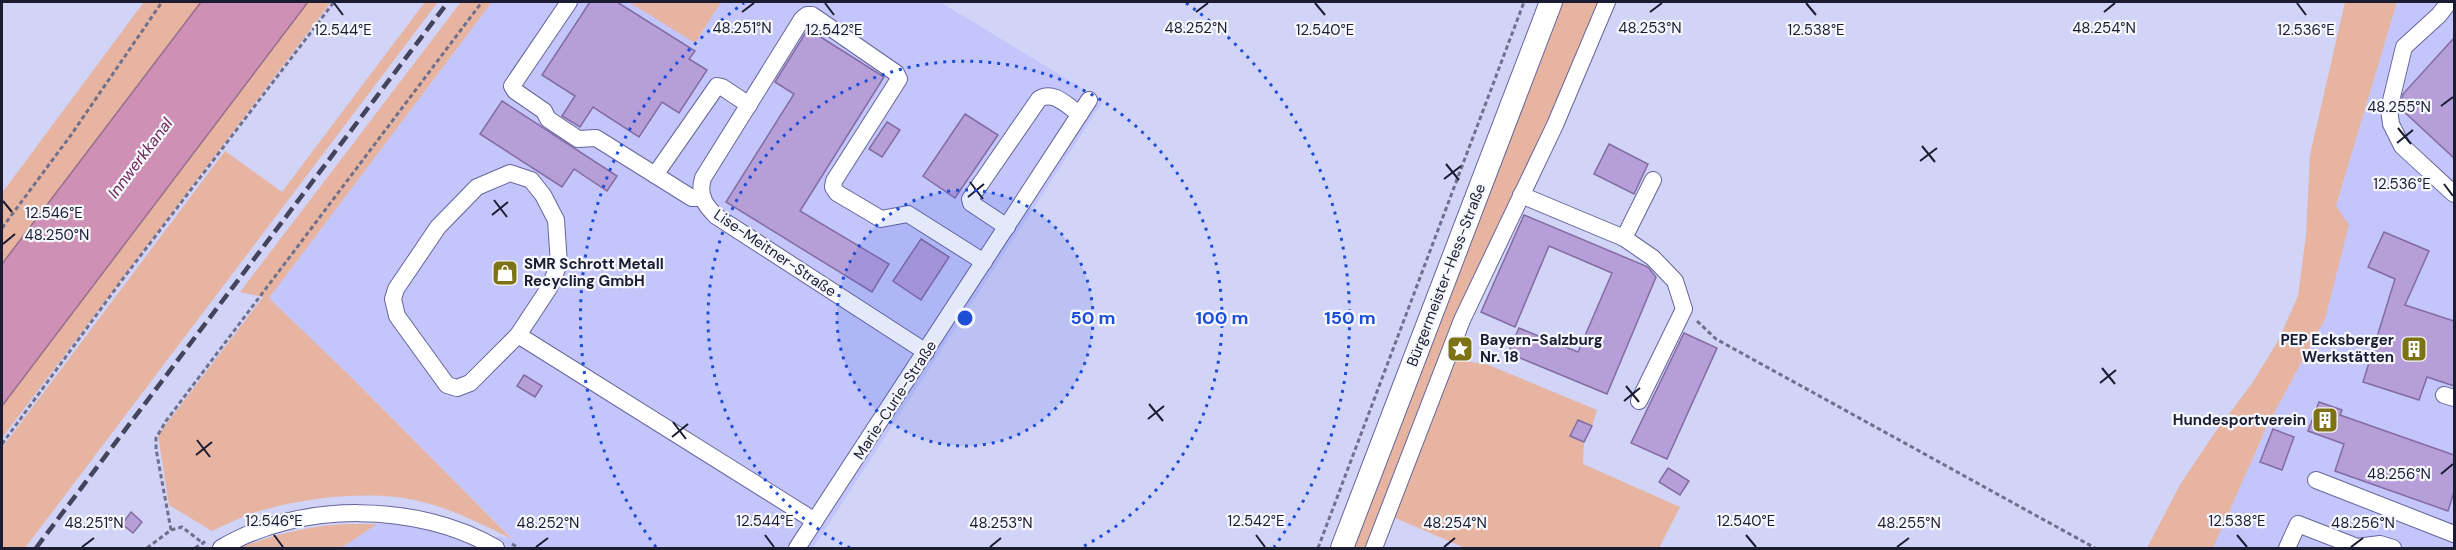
<svg xmlns="http://www.w3.org/2000/svg" width="2456" height="550" font-family="'DM Sans',sans-serif">
	<style>
		.built { fill: #c3c5fb }
		.green { fill: #e6b4a0 }
		.water { fill: #ce91b5; stroke: #986e8d; stroke-width: 1.5 }
		.building { fill: #b69ed9; stroke: #826ca1; stroke-width: 1.5 }
		.lines { fill: none; stroke-linecap: round; stroke-linejoin: round }
		.minor-casing { stroke: #65659b; stroke-width: 18 }
		.major-casing { stroke: #65659b; stroke-width: 24 }
		.path { stroke: #6f708c; stroke-width: 3; stroke-dasharray: 4.5 3; stroke-linecap: butt }
		.minor { stroke: #fff; stroke-width: 16 }
		.major { stroke: #fff; stroke-width: 22 }
		.rail { stroke: #43435c; stroke-width: 4.5; stroke-dasharray: 12 6; stroke-linecap: butt }
		.ticks { fill: none; stroke: #1b1b31; stroke-width: 2 }
		.ring { fill: none; stroke: #1d4ed8; stroke-width: 3; stroke-dasharray: 3 6 }
		.labels { text-anchor: middle; dominant-baseline: central; stroke-width: 4.5; stroke-linejoin: round; paint-order: stroke }
		.street-label { font-size: 15px; fill: #1b1b31; stroke: #f6f7fd }
		.poi-label { font-size: 15px; font-weight: bold; fill: #1b1b31; stroke: #f6f7fd; text-anchor: start }
		.water-label { font-size: 16px; font-style: italic; fill: #702858; stroke: #f6f7fd }
		.ticks-label { font-size: 15px; text-anchor: middle; fill: #1b1b31; stroke: #f6f7fd; stroke-width: 4.5; stroke-linejoin: round; paint-order: stroke }
		.centre { fill: #1d4ed8; stroke: #f6f7fd; stroke-width: 3 }
		.ring-label { font-size: 18px; text-anchor: middle; font-weight: bold; fill: #1d4ed8; stroke: #f6f7fd; stroke-width: 4.5; stroke-linejoin: round; paint-order: stroke }
	</style>
	<rect width="100%" height="100%" fill="#d1d3f7"/>
	<g class="built">
		<polygon points="492,2 940,2 1103,101 813,548 341,548 377,524 418,523 464,533 512,538 353,379 269,298"/>
		<polygon points="2397,2 2454,2 2454,548 2213,548 2267,426 2325,319 2336,206"/>
	</g>
	<g class="green">
		<polygon points="144,2 201,2 2,264 2,193"/>
		<polygon points="308,2 331,2 2,438 2,406"/>
		<polygon points="425,2 438,2 25,548 2,548 2,448 225,151 282,192"/>
		<path d="M461 2H492L269 298 353 379 512 539C482 524 452 509 419 501 373 490 309 497 263 510 246 514 229 523 212 531L169 505 158 435 263 297 240 292Z"/>
		<polygon points="629,2 721,2 695,43"/>
		<polygon points="1562,2 1601,2 1370,548 1353,548 1522,101"/>
		<polygon points="2345,2 2397,2 2336,206 2349,225 2325,319 2267,426 2213,548 2147,548 2181,483 2216,431 2251,385 2278,341 2298,296 2306,235 2310,155"/>
		<polygon points="1456,360 1486,364 1597,410 1592,426 1578,420 1570,436 1584,442 1583,464 1680,507 1659,548 1465,548 1393,517"/>
		<path d="M347 524H377L341 548H239C275 534 309 526 347 524Z"/>
	</g>
	<polygon class="water" points="201,2 308,2 2,406 2,264"/>
	<g class="building">
		<polygon points="590,2 617,2 695,51 689,59 707,70 679,113 662,102 639,137 593,107 580,127 562,116 575,96 542,75"/>
		<polygon points="808,29 884,77 800,211 889,264 872,292 726,202 794,94 775,82"/>
		<polygon points="2454,38 2454,158 2400,108 2403,94"/>
		<polygon points="502,101 617,176 607,191 574,169 562,187 480,134"/>
		<polygon points="965,114 998,135 955,198 923,176"/>
		<polygon points="887,122 900,130 882,157 869,149"/>
		<polygon points="1609,144 1648,164 1634,194 1594,174"/>
		<polygon points="1524,215 1648,267 1656,277 1607,394 1508,353 1519,328 1578,352 1612,273 1549,246 1515,327 1481,312"/>
		<polygon points="2384,232 2429,251 2405,305 2454,321 2454,386 2427,377 2419,400 2363,382 2395,279 2368,267"/>
		<polygon points="921,239 949,257 921,300 893,281"/>
		<polygon points="1684,333 1717,348 1667,459 1631,443"/>
		<polygon points="524,375 542,386 535,397 517,386"/>
		<polygon points="2319,402 2342,410 2340,415 2454,455 2454,492 2448,511 2335,471 2344,444 2308,431"/>
		<polygon points="1578,420 1592,426 1584,442 1570,436"/>
		<polygon points="2273,429 2294,437 2282,470 2260,462"/>
		<polygon points="1668,468 1689,481 1680,495 1659,482"/>
		<polygon points="131,512 142,522 133,533 122,524"/>
	</g>
	<g class="lines">
		<g class="minor-casing">
			<g id="minor">
				<polyline points="569,2 512,86 515,91 544,111 548,119 578,139 596,138 692,198 703,198"/>
				<polyline points="2449,2 2439,15 2404,47 2389,109 2391,124 2402,146 2454,194"/>
				<polyline points="655,175 717,86 722,87 749,105"/>
				<polyline points="1521,195 1624,238 1653,180"/>
				<path d="M1007 227 971 203 970 199 1039 99C1054 90 1067 106 1080 114"/>
				<polyline points="1624,238 1653,258 1675,281 1684,309 1639,401"/>
				<polyline points="518,335 470,383 457,388 447,385 397,316 393,299 396,289 438,227 477,187 510,173 531,180 543,195 556,220 559,264 549,288 518,335 815,521"/>
				<path d="M926 352 716 216C704 204 698 195 703 178L802 19 807 15H812L896 73 899 79 834 181 833 187 837 193 881 219 908 214 984 262"/>
				<polyline points="2444,395 2454,398"/>
				<polyline points="2316,480 2454,534"/>
				<path d="M221 548C299 501 418 502 496 548"/>
				<polyline points="797,548 1089,100"/>
				<polyline points="1374,548 1462,320 1555,125 1607,2"/>
				<polyline points="2287,548 2298,524 2357,547 2380,544 2393,548"/>
			</g>
		</g>
		<g class="major-casing">
			<polyline id="major" points="1342,548 1551,2"/>
		</g>
		<g class="path">
			<polyline points="2,228 71,135 162,2"/>
			<polyline points="1697,321 1716,339 2095,548"/>
			<polyline points="2,444 122,280 334,2"/>
			<polyline points="171,530 156,449 156,438 166,421 482,2"/>
			<polyline points="512,544 519,548"/>
			<polyline points="147,548 171,530 182,527 204,544"/>
			<polyline points="195,548 206,541"/>
			<polyline points="1318,548 1524,2"/>
		</g>
		<use href="#minor" class="minor"/>
		<use href="#major" class="major"/>
		<polyline class="rail" points="36,548 448,2"/>
	</g>
	<path class="ticks" d="M334 3 343 15M825 3 834 15M1315 3 1325 15M1806 3 1816 15M2297 3 2306 15M742 12 754 3M1196 12 1208 3M1650 12 1662 3M2104 12 2115 3M2441 106 2453 97M2398 128 2411 144M2397 143 2413 130M1922 146 1935 162M1920 161 1937 148M1446 164 1459 180M1444 179 1461 166M970 182 983 199M2444 184 2453 196M968 197 984 184M494 200 507 217M3 201 12 212M492 215 508 202M3 244 15 234M2102 368 2115 384M2100 383 2116 370M1626 386 1639 402M1624 401 1640 388M1149 404 1163 421M1148 419 1164 406M673 422 686 439M672 437 688 424M197 440 210 457M196 455 212 442M2441 474 2453 464M274 535 283 547M765 535 774 547M1256 535 1265 547M1746 535 1756 547M2237 535 2247 547M82 547 94 538M536 547 548 538M990 547 1001 538M1444 547 1455 538M1897 547 1909 538M2351 547 2363 538"/>
	<circle cx="965" cy="318" r="128" fill="#1d4ed8" fill-opacity=".12"/>
	<g class="ring">
		<circle cx="965" cy="318" r="128"/>
		<path d="M850 548A257 257 0 1 1 1080 548"/>
		<path d="M656 547A385 385 0 0 1 744 3M1186 3A385 385 0 0 1 1274 547"/>
	</g>
	<defs>
		<g id="shop-square" transform="scale(1.35)"><rect x="-9" y="-9" width="18" height="18" rx="4" fill="#7d7315" stroke="#f6f7fd"/><path d="M-5-2.5h2.3a2.7 3.5 0 0 1 5.4 0H5L5.5 6h-11ZM-1.5-2.5h3a1.5 2.3 0 0 0-3 0Z" fill="#fff"/></g>
		<g id="sight-square" transform="scale(1.35)"><rect x="-9" y="-9" width="18" height="18" rx="4" fill="#7d7315" stroke="#f6f7fd"/><path d="M0-6L1.8-2.2L6-1.7L2.9 1.2L3.7 5.4L0 3.3L-3.7 5.4L-2.9 1.2L-6-1.7L-1.8-2.2Z" fill="#fff"/></g>
		<g id="building-square" transform="scale(1.35)"><rect x="-9" y="-9" width="18" height="18" rx="4" fill="#7d7315" stroke="#f6f7fd"/><path d="M-4-6H4V6H1V3H-1V6H-4ZM-2.5-4.3h1.7v1.8h-1.7ZM.8-4.3h1.7v1.8H.8ZM-2.5-1h1.7V.8h-1.7ZM.8-1h1.7V.8H.8Z" fill="#fff"/></g>
	</defs>
	<g fill-rule="evenodd">
		<use href="#shop-square" x="505" y="273"/>
		<use href="#sight-square" x="1460" y="349"/>
		<use href="#building-square" x="2414" y="349"/>
		<use href="#building-square" x="2325" y="420"/>
	</g>
	<g class="labels">
		<g class="street-label">
			<text transform="translate(775 253) rotate(34)">Lise-Meitner-Straße</text>
			<text transform="translate(1446 275) rotate(-69)">Bürgermeister-Hess-Straße</text>
			<text transform="translate(895 400) rotate(-57)">Marie-Curie-Straße</text>
		</g>
		<g class="poi-label">
			<text x="524" y="264">SMR Schrott Metall<tspan x="524" dy="17">Recycling GmbH</tspan></text>
			<text x="1480" y="340">Bayern-Salzburg<tspan x="1480" dy="17">Nr. 18</tspan></text>
			<text x="2394" y="340" text-anchor="end">PEP Ecksberger<tspan x="2394" dy="17">Werkstätten</tspan></text>
			<text x="2306" y="420" text-anchor="end">Hundesportverein</text>
		</g>
		<g class="water-label">
			<text transform="translate(140 158) rotate(-53)">Innwerkkanal</text>
		</g>
	</g>
	<g class="ticks-label">
		<text x="742" y="33">48.251°N</text>
		<text x="1196" y="33">48.252°N</text>
		<text x="1650" y="33">48.253°N</text>
		<text x="2104" y="33">48.254°N</text>
		<text x="343" y="35">12.544°E</text>
		<text x="834" y="35">12.542°E</text>
		<text x="1325" y="35">12.540°E</text>
		<text x="1816" y="35">12.538°E</text>
		<text x="2306" y="35">12.536°E</text>
		<text x="2399" y="112">48.255°N</text>
		<text x="2402" y="189">12.536°E</text>
		<text x="54" y="218">12.546°E</text>
		<text x="57" y="240">48.250°N</text>
		<text x="2399" y="479">48.256°N</text>
		<text x="274" y="526">12.546°E</text>
		<text x="765" y="526">12.544°E</text>
		<text x="1256" y="526">12.542°E</text>
		<text x="1746" y="526">12.540°E</text>
		<text x="2237" y="526">12.538°E</text>
		<text x="94" y="528">48.251°N</text>
		<text x="548" y="528">48.252°N</text>
		<text x="1001" y="528">48.253°N</text>
		<text x="1455" y="528">48.254°N</text>
		<text x="1909" y="528">48.255°N</text>
		<text x="2363" y="528">48.256°N</text>
	</g>
	<circle cx="965" cy="318" r="9" class="centre"/>
	<g class="ring-label">
		<text x="1093" y="324">50 m</text>
		<text x="1222" y="324">100 m</text>
		<text x="1350" y="324">150 m</text>
	</g>
	<rect width="2456" height="550" fill="none" stroke="#1b1b31" stroke-width="6"/>
</svg>
